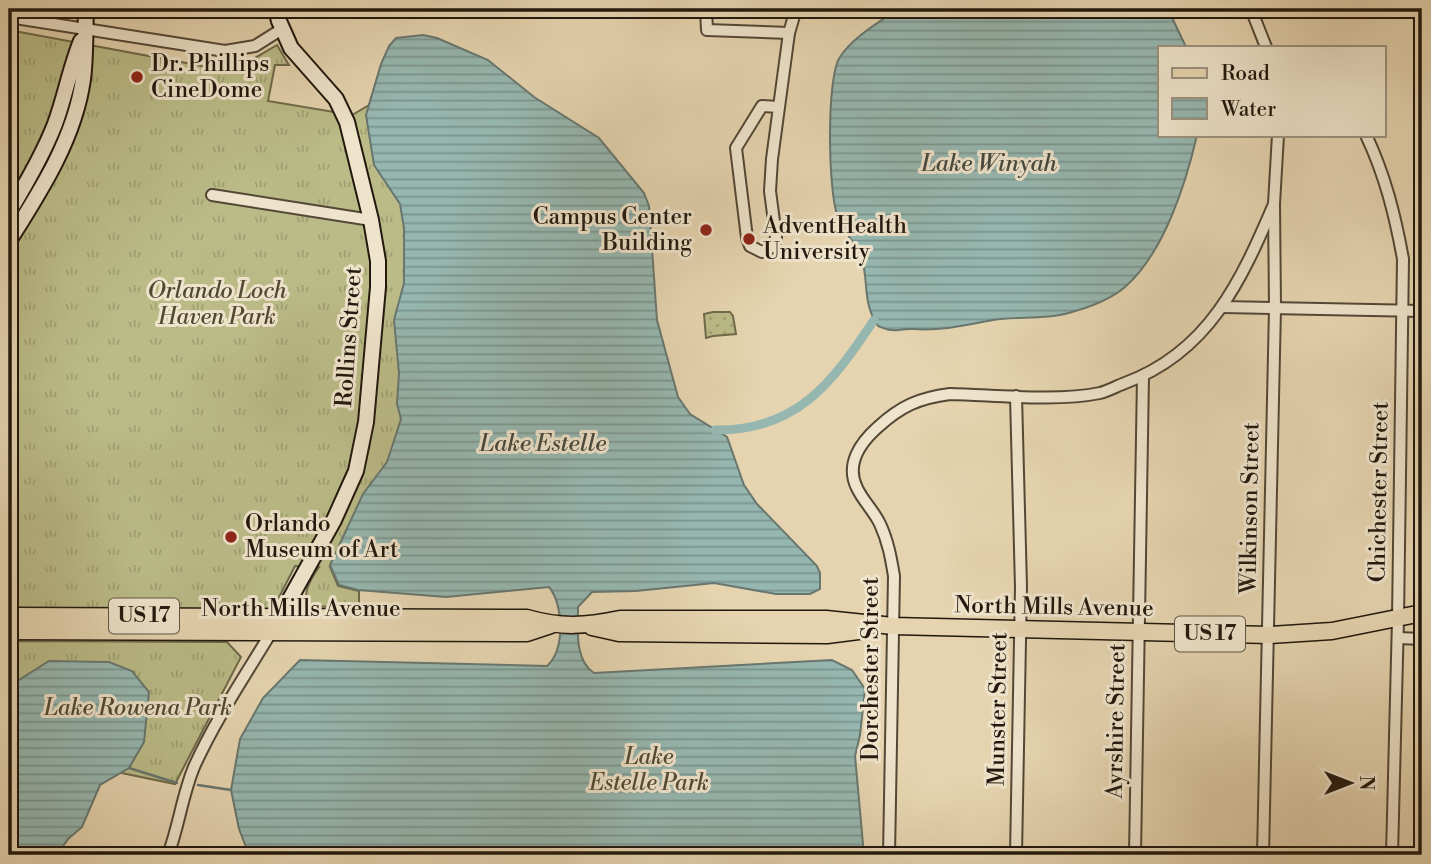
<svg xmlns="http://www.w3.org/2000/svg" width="1431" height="864" font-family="'Libre Bodoni',serif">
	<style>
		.grass { fill: url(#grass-tufts); stroke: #6e6a4a; stroke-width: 2 }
		.garden { fill: url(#garden-dots); stroke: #6e6a4a; stroke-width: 2 }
		.water { fill: url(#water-rules); stroke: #68776f; stroke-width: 2 }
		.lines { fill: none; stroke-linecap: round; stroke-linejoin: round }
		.stream { stroke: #68776f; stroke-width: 2.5 }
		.canal { stroke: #96b7b0; stroke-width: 9 }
		.street-casing { stroke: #534736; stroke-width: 14 }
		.secondary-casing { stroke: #22180e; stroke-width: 18 }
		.primary-casing { stroke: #22180e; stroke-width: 19 }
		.street { stroke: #eee3cb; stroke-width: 10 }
		.secondary { stroke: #eee3cb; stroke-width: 14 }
		.primary { stroke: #e5d4af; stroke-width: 16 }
		.poi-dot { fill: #8f2418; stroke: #eee3cb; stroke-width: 2.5 }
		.labels { text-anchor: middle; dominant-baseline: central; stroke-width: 6; stroke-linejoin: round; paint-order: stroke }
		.shield { fill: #eee3cb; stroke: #5f5547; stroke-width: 2 }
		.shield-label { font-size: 21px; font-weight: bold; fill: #22180e }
		.poi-label { font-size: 23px; fill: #22180e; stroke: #eee3cb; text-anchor: start }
		.park-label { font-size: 23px; font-style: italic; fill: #504932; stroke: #eee3cb }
		.street-label { font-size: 23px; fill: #22180e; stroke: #eee3cb }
		.water-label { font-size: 24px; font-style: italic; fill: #45483f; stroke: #eee3cb }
	</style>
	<defs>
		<pattern id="grass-tufts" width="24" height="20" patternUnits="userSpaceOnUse" patternTransform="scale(1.75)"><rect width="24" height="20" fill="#babb87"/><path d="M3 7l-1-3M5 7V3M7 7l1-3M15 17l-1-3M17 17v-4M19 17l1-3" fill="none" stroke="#a0a073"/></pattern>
		<pattern id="garden-dots" width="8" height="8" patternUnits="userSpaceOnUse" patternTransform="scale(1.75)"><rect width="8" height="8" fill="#babb87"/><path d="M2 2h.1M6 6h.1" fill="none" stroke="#a0a073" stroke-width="1.8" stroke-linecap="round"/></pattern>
		<pattern id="water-rules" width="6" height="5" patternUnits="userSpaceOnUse" patternTransform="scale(1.75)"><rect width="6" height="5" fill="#96b7b0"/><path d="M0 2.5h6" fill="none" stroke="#7a948e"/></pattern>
	</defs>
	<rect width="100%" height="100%" fill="#e5d4af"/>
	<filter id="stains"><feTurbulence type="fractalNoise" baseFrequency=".00286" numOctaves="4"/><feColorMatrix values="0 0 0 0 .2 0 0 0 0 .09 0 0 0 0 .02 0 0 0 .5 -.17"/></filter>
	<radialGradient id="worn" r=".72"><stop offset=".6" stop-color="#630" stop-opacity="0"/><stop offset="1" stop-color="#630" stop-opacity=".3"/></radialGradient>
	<g class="grass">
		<path d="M9 9H73C61 23 23 15 9 9Z"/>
		<path d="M9 30 219 69 220 66 248 62 277 45 289 65H275L268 101 352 115 369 105 377 79 400 175 422 399 357 566 330 567 338 586 359 591V608L308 606C302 592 311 579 319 567L295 566 273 609H9Z"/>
		<polygon points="9,641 227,642 241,657 175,784 107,770 9,771"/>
	</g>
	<polygon class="garden" points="713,312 730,312 733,316 736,334 713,336 706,338 704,314"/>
	<g class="water">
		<path d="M898 9H1168L1186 47H1160V135H1197C1186 183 1164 253 1125 287 1111 299 1090 307 1072 312 1047 320 1019 316 993 320 966 325 942 331 914 329 897 328 897 334 878 326 862 302 869 284 862 259 857 244 843 232 838 217 828 194 826 77 840 57 853 37 878 23 898 9Z"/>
		<path d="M423 35 437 38 488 60 534 97 599 138 644 193 649 206 657 320 678 397 690 414 727 437 744 485 757 504 817 566 820 573V589L810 594H776L714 583 636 591 592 592 578 607C578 628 574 660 594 673L832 660 852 670 865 689 860 735 855 756 864 855H253L246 847 239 829 231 790 240 739 263 698 300 660 547 666C565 650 564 605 549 587L446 597 358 590 339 585 330 565 363 494 387 462 401 419 397 404 399 373 394 320 404 283V228L400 204 374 165 366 115 381 64 389 46 396 38Z"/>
		<polygon points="49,661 109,662 132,671 149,692 144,742 129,768 100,785 82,827 68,839 57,855 9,855 9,695 19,680"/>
	</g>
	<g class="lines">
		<g class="stream">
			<polyline points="129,768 177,783"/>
			<polyline points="198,785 231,790"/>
		</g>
		<path class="canal" d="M715 430C797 431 832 383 874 320"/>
		<g class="street-casing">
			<g id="street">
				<polyline points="706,9 707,30 789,33"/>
				<polyline points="1251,9 1266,47"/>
				<polyline points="9,17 225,51 255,46 282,29"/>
				<polyline points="779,107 762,106 736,148 747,238 750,246 762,252 774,246 776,237 770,191 772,159 789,33 796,9"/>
				<path d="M1366 135C1385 175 1395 215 1403 259L1398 619 1392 855"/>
				<polyline points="212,195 371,220"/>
				<polyline points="1223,307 1422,311"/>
				<polyline points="1016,396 1021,587 1016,855"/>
				<polyline points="1398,638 1422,639"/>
				<path d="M168 855C179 826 182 796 194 767 215 720 245 676 272 631"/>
				<path d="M889 855 894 576C891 558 888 541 880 524 874 511 863 501 857 488 845 464 861 442 878 427 901 406 919 398 950 394 995 395 1056 402 1100 393 1108 391 1117 386 1125 383 1209 352 1241 281 1274 204"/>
				<polyline points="1135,855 1143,377"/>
				<polyline points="1263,855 1275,308 1274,204 1278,135"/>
			</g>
		</g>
		<g class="secondary-casing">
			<g id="secondary">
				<path d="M9 212C26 184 43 155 55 124 65 97 70 68 81 41"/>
				<path d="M9 241C40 192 75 138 83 79 86 56 85 32 86 9"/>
				<polyline points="276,624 334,520 356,471 366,422 378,287 378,261 371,220 347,122 336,99 291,48 279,21 276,9"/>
			</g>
		</g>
		<g class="primary-casing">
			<g id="primary">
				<path d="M9 616 527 618C561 628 586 626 620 619H826L893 626 1269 635 1332 631 1422 613"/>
				<polyline points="592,627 619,633 827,635 866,630"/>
				<polyline points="9,631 527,633 551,625"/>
			</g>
		</g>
		<use href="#street" class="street"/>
		<use href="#secondary" class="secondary"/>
		<use href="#primary" class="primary"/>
	</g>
	<g class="poi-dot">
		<circle cx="137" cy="77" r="7"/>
		<circle cx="706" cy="230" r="7"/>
		<circle cx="749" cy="239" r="7"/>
		<circle cx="231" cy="537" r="7"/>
	</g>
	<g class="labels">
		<g class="shield">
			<rect x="109" y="598.5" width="70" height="35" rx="5"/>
			<rect x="1175" y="616.5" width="70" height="35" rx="5"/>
		</g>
		<g class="shield-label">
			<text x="144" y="616">US 17</text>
			<text x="1210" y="634">US 17</text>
		</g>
		<g class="poi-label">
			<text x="151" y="64">Dr. Phillips<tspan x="151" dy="26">CineDome</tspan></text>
			<text x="692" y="217" text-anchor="end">Campus Center<tspan x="692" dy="26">Building</tspan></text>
			<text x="763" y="226">AdventHealth<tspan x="763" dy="26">University</tspan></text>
			<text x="245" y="524">Orlando<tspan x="245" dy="26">Museum of Art</tspan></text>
		</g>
		<g class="park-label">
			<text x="217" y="291">Orlando Loch<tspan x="217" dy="26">Haven Park</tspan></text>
			<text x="138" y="708">Lake Rowena Park</text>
			<text x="649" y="757">Lake<tspan x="649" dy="26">Estelle Park</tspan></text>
		</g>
		<g class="street-label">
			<text transform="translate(349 337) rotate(-86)">Rollins Street</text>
			<text transform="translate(1379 492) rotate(-89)">Chichester Street</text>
			<text transform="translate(1250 508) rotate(-89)">Wilkinson Street</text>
			<text transform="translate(1054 607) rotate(1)">North Mills Avenue</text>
			<text x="301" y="609">North Mills Avenue</text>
			<text transform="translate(871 669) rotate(-90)">Dorchester Street</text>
			<text transform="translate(998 709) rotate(-89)">Munster Street</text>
			<text transform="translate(1116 721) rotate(-89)">Ayrshire Street</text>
		</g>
		<g class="water-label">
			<text x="989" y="164">Lake Winyah</text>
			<text x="543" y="444">Lake Estelle</text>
		</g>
	</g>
	<rect width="1431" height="864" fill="none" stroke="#e5d4af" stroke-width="35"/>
	<rect x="10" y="10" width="1410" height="843" fill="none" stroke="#22180e" stroke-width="3.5"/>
	<rect x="18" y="18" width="1396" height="829" fill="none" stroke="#22180e" stroke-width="2"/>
	<rect x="1158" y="46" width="228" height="91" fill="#eee3cb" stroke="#9c927f" stroke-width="2"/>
	<rect x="1172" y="68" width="35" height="10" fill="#e5d4af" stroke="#9c927f" stroke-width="2"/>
	<text x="1221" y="80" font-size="21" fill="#22180e">Road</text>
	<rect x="1172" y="98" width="35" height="21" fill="url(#water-rules)" stroke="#9c927f" stroke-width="2"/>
	<text x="1221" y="116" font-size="21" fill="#22180e">Water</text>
	<g transform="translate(1350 783) rotate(90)" stroke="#eee3cb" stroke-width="5" paint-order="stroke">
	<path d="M0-5L12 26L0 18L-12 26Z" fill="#22180e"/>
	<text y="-10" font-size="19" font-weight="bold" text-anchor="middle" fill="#22180e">N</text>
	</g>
	<rect width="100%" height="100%" filter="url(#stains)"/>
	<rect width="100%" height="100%" fill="url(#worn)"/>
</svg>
